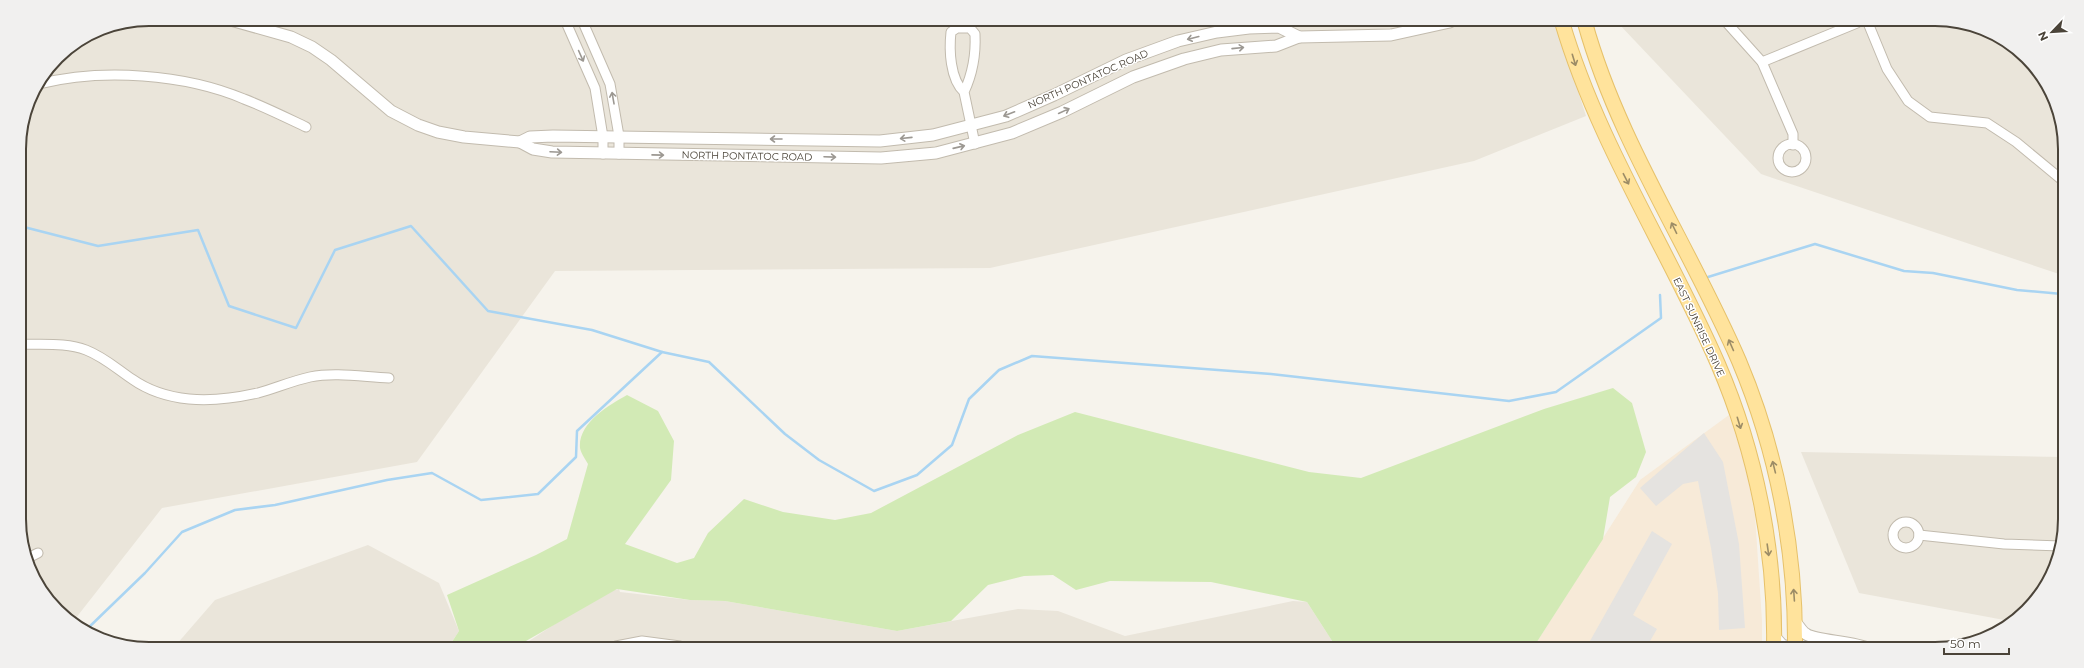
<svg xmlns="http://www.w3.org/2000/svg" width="2084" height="668" font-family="Montserrat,sans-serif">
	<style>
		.residential { fill: #eae5da }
		.commercial { fill: #f7ead8 }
		.green { fill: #d2eab5 }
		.parking { fill: #e5e3e0 }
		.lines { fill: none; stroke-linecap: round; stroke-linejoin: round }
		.stream { stroke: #a9d4f2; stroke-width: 2.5 }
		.minor-casing { stroke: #c2bbae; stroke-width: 11 }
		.tertiary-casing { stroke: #c2bbae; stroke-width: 13 }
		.primary-casing { stroke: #e6c16a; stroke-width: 16 }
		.minor { stroke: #fff; stroke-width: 9 }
		.tertiary { stroke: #fff; stroke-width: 11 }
		.primary { stroke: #ffe39c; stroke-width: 14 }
		.oneway { stroke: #9c9892 }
		.oneway2 { stroke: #9c8c66 }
		.labels { text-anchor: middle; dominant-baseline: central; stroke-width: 3; stroke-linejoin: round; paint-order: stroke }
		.street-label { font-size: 10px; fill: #4b4439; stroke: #fff }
		.rim { fill: none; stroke: #4b4439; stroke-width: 2 }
	</style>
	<rect width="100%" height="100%" fill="#f6f3ec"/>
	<g class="residential">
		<polygon points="149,19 1556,22 1586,116 1474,161 990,268 555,271 417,462 162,508 72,623 51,605 21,544 19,141 29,99 57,57 100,29"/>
		<polygon points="1618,23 1969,23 2007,41 2033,63 2063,124 2062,275 1761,174"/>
		<polygon points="1801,452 2061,457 2061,553 2043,591 2015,622 1859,593"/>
		<polygon points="368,545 439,583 459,631 450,645 176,645 215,600"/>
		<polygon points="619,589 620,592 690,600 725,601 897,631 1018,609 1058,611 1125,636 1293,601 1307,602 1336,647 523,645 602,593"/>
	</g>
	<polygon class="commercial" points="1729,415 1745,464 1755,515 1762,621 1762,648 1533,648 1640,480"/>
	<path class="green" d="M1613 388 1632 403 1646 452 1636 477 1610 497 1603 539 1533 648 1336 647 1307 602 1211 582 1110 581 1076 590 1053 575 1024 576 988 585 951 621 897 631 725 601 690 600 617 589 519 645H450L459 631 447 595 536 555 567 539 588 464C585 459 581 453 580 448 578 423 609 405 627 395L658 411 674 441 671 480 625 544 677 563 694 558 708 533 744 499 783 512 835 520 871 513 1018 435 1075 412 1309 472 1361 478 1544 409Z"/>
	<g class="parking">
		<polygon points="1704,433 1723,462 1739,544 1745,628 1719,630 1718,593 1711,548 1698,481 1683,484 1656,506 1640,488"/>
		<polygon points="1652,531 1672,544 1633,615 1657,629 1646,648 1586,648"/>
	</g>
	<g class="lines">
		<g class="stream">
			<polyline points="20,226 98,246 198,230 229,306 296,328 335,250 411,226 488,311 592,330 662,352"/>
			<polyline points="1708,277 1815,244 1904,271 1933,273 2017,290 2062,294"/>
			<polyline points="85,631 145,573 182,532 235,510 275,505 387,480 432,473 481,500 538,494 576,457 577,431 662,352 709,362 785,434 819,460 874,491 917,475 952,445 969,399 999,370 1032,356 1271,374 1509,401 1556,392 1661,318 1660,295"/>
		</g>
		<g class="minor-casing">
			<g id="minor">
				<polyline points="565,20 595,88 603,137 603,154"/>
				<polyline points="582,20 610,84 619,136 619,154"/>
				<polyline points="1727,23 1762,62 1793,134 1793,145"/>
				<polyline points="1868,23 1887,69 1908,101 1930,117 1987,123 2016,142 2062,180"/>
				<polyline points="1762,62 1857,23"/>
				<path d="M39 84C102 68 185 74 244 99 265 107 285 117 306 127"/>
				<path d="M964 92C973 73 976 55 975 34L970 28H957L951 32C949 50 950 79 964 92L975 144"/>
				<circle cx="1792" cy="158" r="14"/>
				<path d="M20 344C42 345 66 342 86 350 104 357 117 369 132 379 149 391 169 397 189 399 212 401 236 398 258 393 276 388 292 381 310 377 335 372 364 377 389 378"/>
				<circle cx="1906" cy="535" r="13"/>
				<polyline points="1919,535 2004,544 2061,546"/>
				<polyline points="28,558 38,553"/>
				<polyline points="616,646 642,641 680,646"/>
			</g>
		</g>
		<g class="tertiary-casing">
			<g id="tertiary">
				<polyline points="227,19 291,37 312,47 331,60 391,111 418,125 438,132 464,137 520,142 533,149 552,152 881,158 936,153 1012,133 1062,112 1133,77 1184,59 1221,50 1276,46 1299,37 1391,35 1450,22"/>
				<polyline points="520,142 530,137 553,136 880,141 933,135 1006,116 1054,95 1126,60 1178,41 1217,32 1249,28 1279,27 1299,37"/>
				<path d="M1796 623C1799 626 1802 632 1806 634 1815 641 1854 641 1870 649"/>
				<polyline points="1774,636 1782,645 1791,648"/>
			</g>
		</g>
		<g class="primary-casing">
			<g id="primary">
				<path d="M1562 22C1598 144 1668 249 1718 364 1756 452 1776 552 1774 648"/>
				<path d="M1585 23C1618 142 1690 247 1739 361 1777 451 1796 550 1795 648"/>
			</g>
		</g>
		<use href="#minor" class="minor"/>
		<use href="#tertiary" class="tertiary"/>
		<use href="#primary" class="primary"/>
	</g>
	<defs><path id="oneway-shaft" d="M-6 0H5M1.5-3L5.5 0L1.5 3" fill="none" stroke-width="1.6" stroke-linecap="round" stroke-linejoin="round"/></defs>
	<g class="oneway">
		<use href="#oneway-shaft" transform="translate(1193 38) rotate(166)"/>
		<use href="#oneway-shaft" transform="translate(1238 48) rotate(-6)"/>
		<use href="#oneway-shaft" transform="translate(581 56) rotate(66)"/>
		<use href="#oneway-shaft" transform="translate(613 98) rotate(-100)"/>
		<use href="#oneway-shaft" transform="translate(1064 111) rotate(-25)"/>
		<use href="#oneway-shaft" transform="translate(1009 114) rotate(159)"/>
		<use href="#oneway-shaft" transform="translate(906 138) rotate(174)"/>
		<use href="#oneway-shaft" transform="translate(776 139) rotate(-180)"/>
		<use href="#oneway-shaft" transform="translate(959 147) rotate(-13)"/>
		<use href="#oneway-shaft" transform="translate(556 152) rotate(3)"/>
		<use href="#oneway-shaft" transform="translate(658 155) rotate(1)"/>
		<use href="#oneway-shaft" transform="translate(830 157) rotate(2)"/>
	</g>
	<g class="oneway2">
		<use href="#oneway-shaft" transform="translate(1574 60) rotate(73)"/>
		<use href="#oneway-shaft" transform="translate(1626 179) rotate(63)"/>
		<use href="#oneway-shaft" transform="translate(1674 228) rotate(-116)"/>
		<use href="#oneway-shaft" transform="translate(1731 345) rotate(-114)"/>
		<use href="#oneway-shaft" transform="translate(1739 423) rotate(73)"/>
		<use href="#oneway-shaft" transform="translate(1774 467) rotate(-104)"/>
		<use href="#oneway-shaft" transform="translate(1768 550) rotate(82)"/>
		<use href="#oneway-shaft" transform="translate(1794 595) rotate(-94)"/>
	</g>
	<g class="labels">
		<g class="street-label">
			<text transform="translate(1088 79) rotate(-24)">NORTH PONTATOC ROAD</text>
			<text transform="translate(747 156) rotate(1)">NORTH PONTATOC ROAD</text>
			<text transform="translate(1699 327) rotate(65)">EAST SUNRISE DRIVE</text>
		</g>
	</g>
	<path d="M0 0H2084V668H0ZM149 26H1935A123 123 0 0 1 2058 149V519A123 123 0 0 1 1935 642H149A123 123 0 0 1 26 519V149A123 123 0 0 1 149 26Z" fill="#f1f0ef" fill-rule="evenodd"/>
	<path class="rim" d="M149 26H1935A123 123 0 0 1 2058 149V519A123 123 0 0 1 1935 642H149A123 123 0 0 1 26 519V149A123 123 0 0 1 149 26Z"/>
	<g transform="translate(2052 32) rotate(245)" stroke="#ffffff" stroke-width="3" paint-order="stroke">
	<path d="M0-3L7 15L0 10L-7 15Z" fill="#4b4439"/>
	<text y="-6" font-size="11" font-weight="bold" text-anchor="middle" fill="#4b4439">N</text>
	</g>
	<path d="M1944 648v6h65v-6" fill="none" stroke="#4b4439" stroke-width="2"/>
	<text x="1950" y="648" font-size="12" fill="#4b4439" stroke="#ffffff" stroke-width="3" paint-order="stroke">50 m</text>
</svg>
